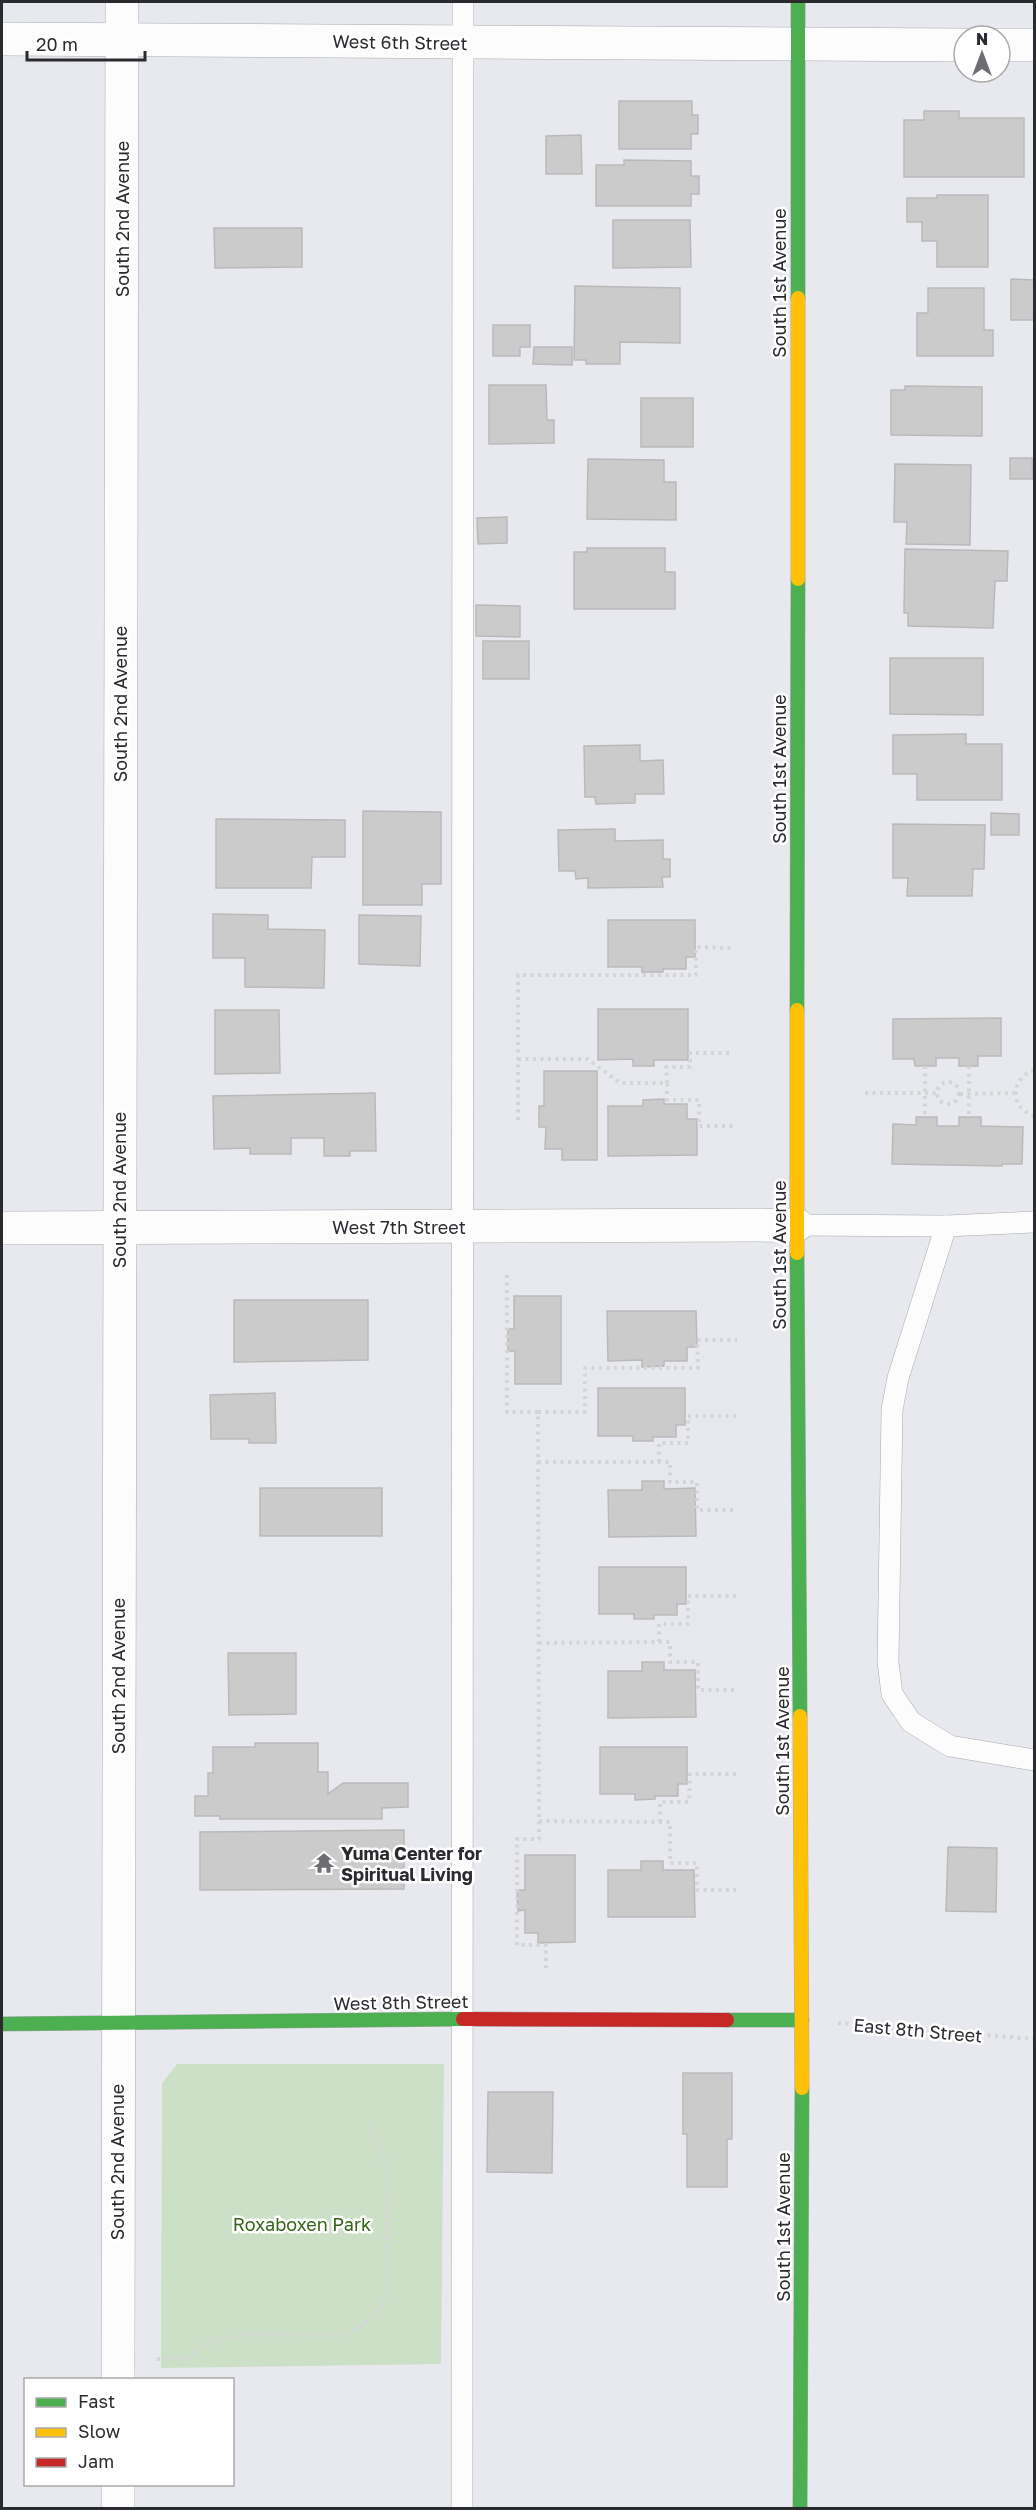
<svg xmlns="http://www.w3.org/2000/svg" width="1036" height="2510" font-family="'Golos Text',sans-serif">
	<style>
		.green { fill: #cce0c8 }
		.building { fill: #cccbcc; stroke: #bab9ba; stroke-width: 1.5 }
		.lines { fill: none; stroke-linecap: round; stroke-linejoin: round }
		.lane-casing { stroke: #a7a8ac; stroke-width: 22 }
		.street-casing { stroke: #a7a8ac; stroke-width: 34 }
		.fast-casing { stroke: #a7a8ac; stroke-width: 15 }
		.slow-casing { stroke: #a7a8ac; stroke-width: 15 }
		.jam-casing { stroke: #a7a8ac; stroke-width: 15 }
		.path { stroke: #d4d5d6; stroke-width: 4; stroke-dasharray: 3 4.5; stroke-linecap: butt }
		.lane { stroke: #fcfcfc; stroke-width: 21 }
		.street { stroke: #fcfcfc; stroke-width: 33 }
		.fast { stroke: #4caf50; stroke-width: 14 }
		.slow { stroke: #ffc107; stroke-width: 14 }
		.jam { stroke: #c62828; stroke-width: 14 }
		.labels { text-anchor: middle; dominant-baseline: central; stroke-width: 5; stroke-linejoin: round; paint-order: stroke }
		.street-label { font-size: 18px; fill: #2a2b2f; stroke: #fff }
		.poi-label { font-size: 18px; font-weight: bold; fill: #2a2b2f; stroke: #fff; text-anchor: start }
		.park-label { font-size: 18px; fill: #316414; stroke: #fff }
	</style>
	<rect width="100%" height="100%" fill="#e8e9ee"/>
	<polygon class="green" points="177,2064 444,2064 441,2364 161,2368 162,2083"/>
	<g class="building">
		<polygon points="619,101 692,101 692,115 698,115 698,134 691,134 691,149 619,149"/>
		<polygon points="924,111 959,111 959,118 1024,118 1024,177 904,177 904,120 924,120"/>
		<polygon points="581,135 582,174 546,174 546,136"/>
		<polygon points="624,160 691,161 691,176 699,176 699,194 691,194 691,206 596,206 596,165 624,165"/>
		<polygon points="937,195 988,195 988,267 937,267 937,241 922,241 922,222 907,222 907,198 937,198"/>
		<polygon points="613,220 690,220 691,267 613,268"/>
		<polygon points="214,228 302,228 302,267 215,268"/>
		<polygon points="1011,279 1034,280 1034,320 1011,320"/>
		<polygon points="575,286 680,288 680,343 620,342 620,364 586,364 586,360 574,360"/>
		<polygon points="928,288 984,288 984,330 993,330 993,356 917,356 917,313 928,313"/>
		<polygon points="493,325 530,325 530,347 520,347 520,356 493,356"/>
		<polygon points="534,347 572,347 572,365 533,364"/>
		<polygon points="489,385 546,385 547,420 554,420 554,443 489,444"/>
		<polygon points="905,386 982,387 982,436 891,435 891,390 905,390"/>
		<rect x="641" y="398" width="52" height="49"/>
		<polygon points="1010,458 1032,458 1033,479 1010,479"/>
		<polygon points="588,459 664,460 664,482 676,482 676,520 587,519"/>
		<polygon points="895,464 971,465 970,545 906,544 907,522 894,522"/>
		<polygon points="507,517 507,543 478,544 477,518"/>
		<polygon points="587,548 665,548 665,572 675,572 675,609 574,609 574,552 587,552"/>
		<polygon points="905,549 1008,551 1007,581 995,581 993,628 908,626 908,613 904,613"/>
		<polygon points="476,605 520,606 520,637 476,636"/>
		<rect x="483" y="641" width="46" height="38"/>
		<polygon points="890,658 983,658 983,715 890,714"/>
		<polygon points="966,734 966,744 1002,744 1002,800 917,800 917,774 893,774 893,735"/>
		<polygon points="640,745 640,761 663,760 664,794 635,794 635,803 596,804 595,797 585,797 584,746"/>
		<polygon points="363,811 441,812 441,884 422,884 422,905 363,905"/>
		<polygon points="991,813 1019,814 1019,835 991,835"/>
		<polygon points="216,819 345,820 345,857 312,857 311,888 216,888"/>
		<polygon points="893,824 985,825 984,869 973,869 972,896 907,896 908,878 893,878"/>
		<polygon points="615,829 615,841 663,840 663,859 670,859 670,877 662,877 663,887 588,888 588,878 576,879 575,871 559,871 558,830"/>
		<polygon points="213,914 268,915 268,929 325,930 324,988 245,987 245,958 213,958"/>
		<polygon points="359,915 421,916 420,966 359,964"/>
		<polygon points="608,920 695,920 695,957 686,957 686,969 663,969 663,972 642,972 642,967 608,967"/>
		<polygon points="598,1009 688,1009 688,1060 654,1060 654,1066 633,1066 633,1059 598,1060"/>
		<polygon points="215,1010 279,1010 280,1073 215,1074"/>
		<polygon points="1001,1018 1001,1056 978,1056 978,1066 959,1066 959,1058 936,1058 936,1066 915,1066 914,1059 893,1059 893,1019"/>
		<polygon points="544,1071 597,1071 597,1160 562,1160 562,1149 545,1149 546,1127 539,1127 539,1106 544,1106"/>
		<polygon points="375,1093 376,1151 350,1151 350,1156 324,1156 324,1138 291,1138 291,1154 250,1154 250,1148 214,1149 213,1096"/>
		<polygon points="664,1099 664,1104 687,1104 687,1119 697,1119 697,1155 608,1156 608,1106 643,1106 643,1100"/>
		<polygon points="916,1117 937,1117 937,1126 959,1126 959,1117 981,1117 981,1126 1023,1127 1022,1164 1002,1164 1002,1166 892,1164 893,1124 916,1125"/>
		<polygon points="514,1296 561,1296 561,1384 515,1384 515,1351 508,1351 508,1329 514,1329"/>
		<polygon points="234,1300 368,1300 368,1360 234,1362"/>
		<polygon points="607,1311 696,1311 697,1347 687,1347 687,1361 664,1361 664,1366 642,1367 642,1360 608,1361"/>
		<polygon points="598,1388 685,1388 685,1425 676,1425 676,1437 653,1437 653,1441 633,1441 633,1436 598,1436"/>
		<polygon points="275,1393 276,1443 249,1443 249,1439 211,1439 210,1395"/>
		<polygon points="642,1481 664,1481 664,1489 695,1488 696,1536 609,1537 608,1490 642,1490"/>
		<rect x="260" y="1488" width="122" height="48"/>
		<polygon points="599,1567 686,1567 686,1604 677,1604 677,1615 654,1615 654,1619 634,1619 634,1614 599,1614"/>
		<polygon points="228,1653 296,1653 296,1714 229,1715"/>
		<polygon points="642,1662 664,1662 664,1670 695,1670 696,1717 608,1718 608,1671 642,1671"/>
		<polygon points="255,1743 318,1743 318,1772 328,1772 328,1794 343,1783 408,1783 408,1807 382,1808 382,1819 220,1819 220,1816 195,1816 195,1796 208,1796 208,1773 213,1773 213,1747 255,1747"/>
		<polygon points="600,1747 687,1747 687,1784 678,1784 678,1796 655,1796 655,1799 635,1800 635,1794 600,1794"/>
		<polygon points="404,1830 404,1889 200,1890 200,1832"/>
		<polygon points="948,1847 997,1848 996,1912 946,1911"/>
		<polygon points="525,1855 575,1855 575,1942 538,1943 538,1933 525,1933 525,1910 518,1911 517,1890 525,1890"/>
		<polygon points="641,1861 663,1861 663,1870 694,1870 695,1917 608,1917 608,1870 641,1870"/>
		<polygon points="683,2073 732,2073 732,2139 727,2139 727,2187 687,2187 687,2134 683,2134"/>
		<polygon points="488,2092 553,2092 552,2173 487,2172"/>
	</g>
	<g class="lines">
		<g class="lane-casing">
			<g id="lane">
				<polyline points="797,1225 946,1226 1034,1222"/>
				<polyline points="946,1226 898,1378 892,1410 888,1662 892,1694 911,1722 950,1746 1034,1760"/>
				<polyline points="462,2508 463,2"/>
			</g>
		</g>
		<g class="street-casing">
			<g id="street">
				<polyline points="2,39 964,45"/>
				<polyline points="1000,45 1034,45"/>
				<polyline points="2,1228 797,1225"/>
				<polyline points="118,2380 122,2"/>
				<polyline points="118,2484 118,2508"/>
			</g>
		</g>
		<g class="fast-casing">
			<g id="fast">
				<polyline points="798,298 798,2"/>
				<polyline points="797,1010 798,579"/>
				<polyline points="797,1253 800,1716"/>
				<polyline points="727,2020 802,2020"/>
				<polyline points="2,2024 463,2019"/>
				<polyline points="800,2508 802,2088"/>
			</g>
		</g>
		<g class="slow-casing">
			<g id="slow">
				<polyline points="798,579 798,298"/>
				<polyline points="797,1253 797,1010"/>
				<polyline points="800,1716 802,2088"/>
			</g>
		</g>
		<g class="jam-casing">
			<polyline id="jam" points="463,2019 727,2020"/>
		</g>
		<g class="path">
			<polyline points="518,1059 588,1059 620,1083 667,1083 667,1100 699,1100 699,1126 733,1126"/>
			<polyline points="925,1066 925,1117"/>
			<polyline points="969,1066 969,1117"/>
			<path d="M1034 1070C1010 1079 1009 1108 1034 1116"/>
			<circle cx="948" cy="1093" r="11"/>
			<polyline points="667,1083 666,1067 690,1067 690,1053 733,1053"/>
			<polyline points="865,1093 937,1093"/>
			<polyline points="960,1094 1015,1093"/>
			<polyline points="518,1120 518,975 696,975 696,947 733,948"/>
			<polyline points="507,1275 507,1412 538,1412 539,1839 517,1839 517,1945 546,1945 546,1968"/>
			<polyline points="538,1412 585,1412 585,1368 698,1368 697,1340 737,1340"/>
			<polyline points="538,1462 670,1462 670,1482 697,1482 697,1510 736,1510"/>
			<polyline points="659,1462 659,1443 688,1443 688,1416 736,1416"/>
			<polyline points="659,1642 659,1624 688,1624 688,1596 736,1596"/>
			<polyline points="539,1643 670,1642 670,1662 698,1662 698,1690 736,1690"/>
			<polyline points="539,1821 670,1822 670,1863 697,1863 697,1890 736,1890"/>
			<polyline points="660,1822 660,1802 689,1802 690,1774 736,1774"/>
			<polyline points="838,2023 1034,2039"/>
			<polyline points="157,2359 187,2358 209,2343 243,2334 339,2336 356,2329 372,2318 381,2305 387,2289 386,2227 388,2173 382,2153 372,2135 370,2121"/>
		</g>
		<use href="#lane" class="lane"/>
		<use href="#street" class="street"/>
		<use href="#fast" class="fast"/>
		<use href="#slow" class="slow"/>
		<use href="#jam" class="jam"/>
	</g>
	<defs>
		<g id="temple-bare" transform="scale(1.62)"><path d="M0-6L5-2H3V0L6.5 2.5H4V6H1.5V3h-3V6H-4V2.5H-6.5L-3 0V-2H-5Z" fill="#6c6e72" stroke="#fff" stroke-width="2.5" paint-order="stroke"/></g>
	</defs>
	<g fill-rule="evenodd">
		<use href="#temple-bare" x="324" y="1863"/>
	</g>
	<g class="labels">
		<g class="street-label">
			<text transform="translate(400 42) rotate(1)">West 6th Street</text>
			<text transform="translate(122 219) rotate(-90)">South 2nd Avenue</text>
			<text transform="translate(779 283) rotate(-90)">South 1st Avenue</text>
			<text transform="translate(120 704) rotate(-90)">South 2nd Avenue</text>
			<text transform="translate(779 769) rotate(-90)">South 1st Avenue</text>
			<text transform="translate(119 1190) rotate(-90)">South 2nd Avenue</text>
			<text x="399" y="1227">West 7th Street</text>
			<text transform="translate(779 1255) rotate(-90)">South 1st Avenue</text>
			<text transform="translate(118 1676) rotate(-90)">South 2nd Avenue</text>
			<text transform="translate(782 1741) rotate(-90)">South 1st Avenue</text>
			<text transform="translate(401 2002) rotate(-1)">West 8th Street</text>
			<text transform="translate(918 2030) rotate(5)">East 8th Street</text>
			<text transform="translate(117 2162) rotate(-90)">South 2nd Avenue</text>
			<text transform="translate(783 2227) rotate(-90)">South 1st Avenue</text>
		</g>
		<g class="poi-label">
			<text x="341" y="1853">Yuma Center for<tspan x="341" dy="21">Spiritual Living</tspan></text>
		</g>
		<g class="park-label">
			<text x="302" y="2224">Roxaboxen Park</text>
		</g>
	</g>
	<rect width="1036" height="2510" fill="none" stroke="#2a2b2f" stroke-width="6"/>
	<rect x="24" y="2378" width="210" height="108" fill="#ffffff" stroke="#aaaaac" stroke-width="1.5"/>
	<rect x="36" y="2398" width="30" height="9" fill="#4caf50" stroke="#aaaaac" stroke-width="1.5"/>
	<text x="78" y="2408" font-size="18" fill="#2a2b2f">Fast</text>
	<rect x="36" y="2428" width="30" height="9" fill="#ffc107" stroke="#aaaaac" stroke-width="1.5"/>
	<text x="78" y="2438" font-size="18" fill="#2a2b2f">Slow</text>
	<rect x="36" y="2458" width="30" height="9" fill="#c62828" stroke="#aaaaac" stroke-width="1.5"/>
	<text x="78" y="2468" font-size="18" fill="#2a2b2f">Jam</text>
	<g transform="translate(982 54)"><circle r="28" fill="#ffffff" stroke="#aaaaac" stroke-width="1.5"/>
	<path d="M0-4.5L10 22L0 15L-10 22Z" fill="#6c6e72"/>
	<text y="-9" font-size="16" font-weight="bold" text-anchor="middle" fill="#2a2b2f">N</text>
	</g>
	<path d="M27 51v9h118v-9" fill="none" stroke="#2a2b2f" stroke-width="3"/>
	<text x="36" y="51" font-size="18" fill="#2a2b2f" stroke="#ffffff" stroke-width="4.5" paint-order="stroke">20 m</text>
</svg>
